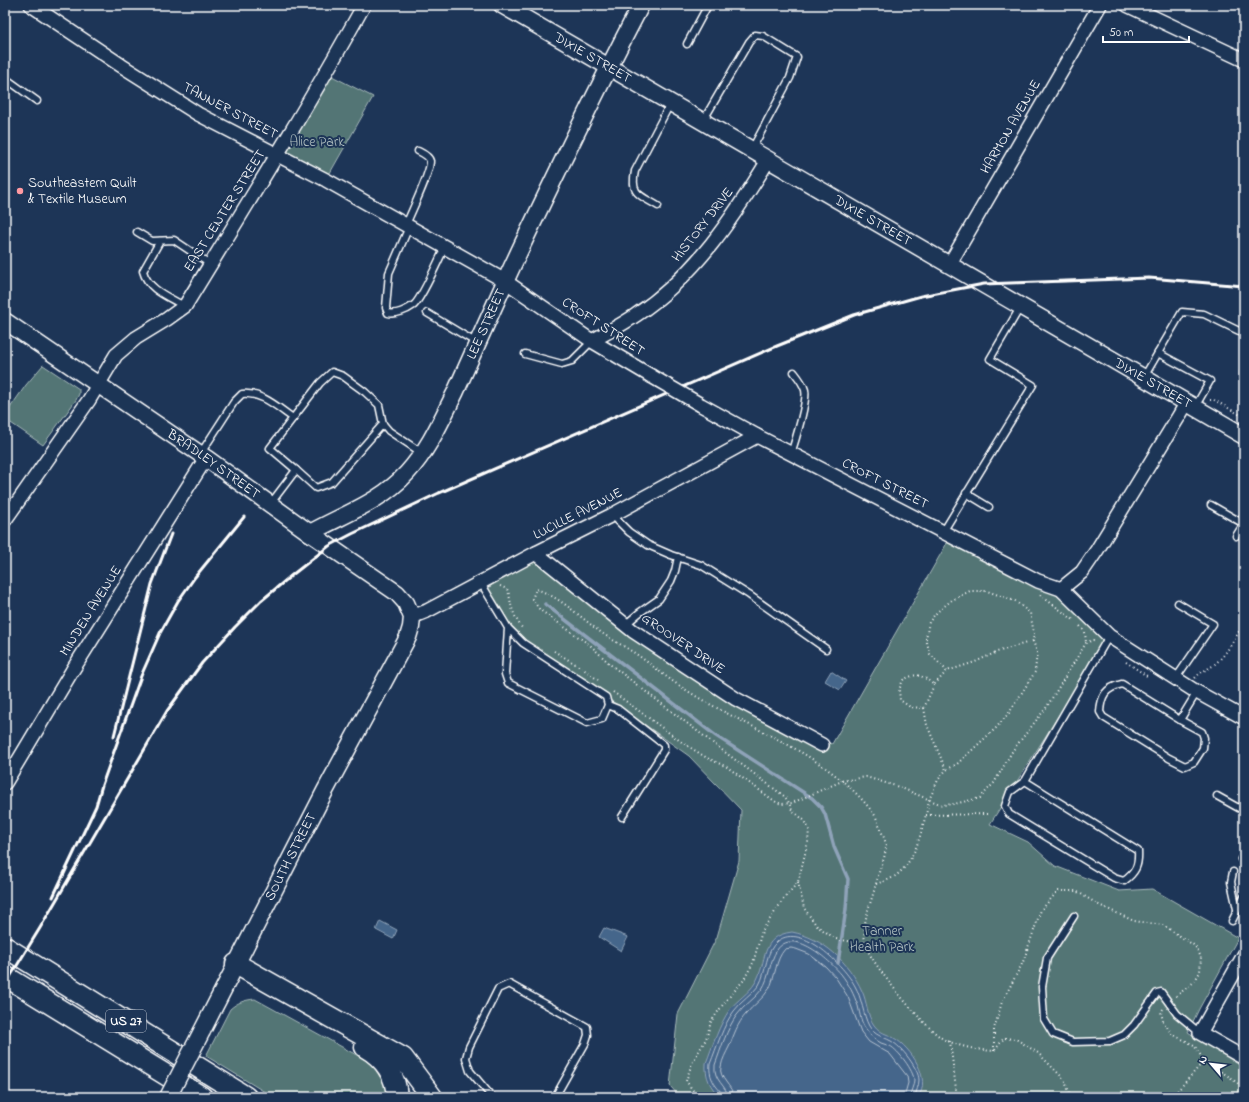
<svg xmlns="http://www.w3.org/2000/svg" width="1249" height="1102" font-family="'Indie Flower',sans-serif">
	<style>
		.green { fill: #527475; stroke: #a8baba }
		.water { fill: #45668b; stroke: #8fa3b9 }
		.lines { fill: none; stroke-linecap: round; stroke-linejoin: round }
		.shore { stroke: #b5c2d1; stroke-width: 1 }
		.stream { stroke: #8fa3b9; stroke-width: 3.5 }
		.service-casing { stroke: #fff; stroke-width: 9 }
		.minor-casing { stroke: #fff; stroke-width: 16 }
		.tertiary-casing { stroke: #fff; stroke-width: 19 }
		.primary-casing { stroke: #fff; stroke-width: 23 }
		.path { stroke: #fff; stroke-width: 2; stroke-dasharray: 1 3; stroke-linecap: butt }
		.service { stroke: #1d3557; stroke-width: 6 }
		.minor { stroke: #1d3557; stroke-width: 13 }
		.tertiary { stroke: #1d3557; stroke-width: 16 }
		.primary { stroke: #1d3557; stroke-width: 20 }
		.rail { stroke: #fff; stroke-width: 3 }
		.minor-bridge-casing { stroke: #fff; stroke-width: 16; stroke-linecap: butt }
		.tertiary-bridge-casing { stroke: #fff; stroke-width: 19; stroke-linecap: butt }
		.minor-bridge { stroke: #1d3557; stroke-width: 13 }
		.tertiary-bridge { stroke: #1d3557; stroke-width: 16 }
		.poi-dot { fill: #ff9aa2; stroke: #1d3557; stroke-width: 1.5 }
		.labels { text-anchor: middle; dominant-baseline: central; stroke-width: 4; stroke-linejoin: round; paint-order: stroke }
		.shield { fill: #1d3557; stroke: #bbc2cd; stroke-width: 1 }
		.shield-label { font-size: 13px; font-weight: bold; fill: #fff }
		.street-label { font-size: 14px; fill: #fff; stroke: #1d3557 }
		.park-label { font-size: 14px; fill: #b1c0c1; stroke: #1d3557 }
		.poi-label { font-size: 14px; fill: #fff; stroke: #1d3557; text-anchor: start }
	</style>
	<rect width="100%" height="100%" fill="#1d3557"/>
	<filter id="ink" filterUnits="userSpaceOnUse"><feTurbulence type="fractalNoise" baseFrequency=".025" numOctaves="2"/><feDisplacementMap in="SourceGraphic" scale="8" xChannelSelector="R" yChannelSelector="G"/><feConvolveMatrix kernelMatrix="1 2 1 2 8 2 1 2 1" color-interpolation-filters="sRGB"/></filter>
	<g filter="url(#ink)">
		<g class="green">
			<polygon points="326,73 373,97 326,180 278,155"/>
			<polygon points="43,365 79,389 79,394 76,400 43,445 5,419 5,415 26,385"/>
			<polygon points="951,536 1061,589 1109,636 990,824 1028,842 1055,866 1119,891 1152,889 1238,938 1199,1009 1188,1032 1244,1068 1244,1097 680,1097 670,1086 678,1014 717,937 739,861 741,810 689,756 606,697 523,643 508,628 486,592 495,581 536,553 633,631 779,723 832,744"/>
			<path d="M255 999 371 1063 388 1089V1097H273L206 1056 230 1009C238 1002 245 1000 255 999Z"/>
		</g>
		<g class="water">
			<polygon points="831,671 846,681 840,690 825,681"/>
			<polygon points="380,921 397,930 393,939 376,930"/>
			<polygon points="604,928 628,937 621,951 599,937"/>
			<path d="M792 932C823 938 849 962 862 991 867 1001 867 1016 874 1025 881 1034 886 1033 894 1038 911 1048 932 1079 918 1097H720C710 1087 705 1077 706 1063 713 1045 719 1025 730 1009 737 1000 749 993 755 983 768 962 759 936 792 932Z"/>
		</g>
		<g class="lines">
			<g class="shore">
				<path d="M723 1097C722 1092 719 1090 716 1086 711 1079 709 1072 710 1064 717 1047 723 1025 734 1011 741 1001 752 995 759 985 767 971 765 951 778 941 802 922 845 967 855 986 862 998 863 1015 869 1026 875 1036 882 1036 891 1041 901 1046 919 1069 919 1080 919 1086 916 1091 915 1097"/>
				<path d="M728 1097C727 1085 713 1081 715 1065 721 1049 727 1028 737 1015 744 1005 755 999 762 989 770 977 769 962 777 950 793 926 830 961 841 974 849 984 854 995 858 1006 860 1014 861 1023 866 1029 870 1035 875 1040 881 1043 884 1044 887 1045 890 1046 898 1050 914 1071 914 1080 914 1086 910 1091 910 1097"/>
				<path d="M734 1097C733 1086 718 1078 721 1067 722 1060 726 1053 729 1047 734 1035 737 1024 746 1014 753 1005 763 999 769 989 776 976 775 960 785 949L791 948 796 949 809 954 826 967 836 978 848 997 861 1032 869 1042 890 1054 907 1076 908 1083 904 1097"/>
			</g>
			<polyline class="stream" points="545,604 716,736 812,798 821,807 825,814 834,847 848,879 846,909 838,963"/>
			<g class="service-casing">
				<g id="service">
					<polyline points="687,44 708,5"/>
					<polyline points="5,78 37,101"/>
					<polyline points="703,121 749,42 755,35 763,36 797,57 790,78 752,149"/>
					<path d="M658 206C640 195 630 195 635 171L670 104"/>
					<path d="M406 225C411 212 431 172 430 161 429 156 422 153 418 151"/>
					<path d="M409 227 389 273 386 308 388 313C396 315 407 310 414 305 422 298 439 259 445 247"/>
					<polyline points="137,232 152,241 174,240 210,264"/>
					<path d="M160 241 143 271C148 290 169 297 184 306"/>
					<polyline points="427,313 477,343"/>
					<polyline points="1158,353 1182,312 1204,314 1239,331"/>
					<polyline points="525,354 562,364 572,361 592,341"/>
					<polyline points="1244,372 1244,379"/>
					<polyline points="1144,377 1158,353 1210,381 1195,407"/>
					<path d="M201 453 234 402 242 394C262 392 277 407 293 418"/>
					<path d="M791 454C795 441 808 402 805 390 803 383 798 377 794 372"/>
					<polyline points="296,470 316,488 332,482 383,424"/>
					<polyline points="966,493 989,507"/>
					<polyline points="271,503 296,470 270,448 320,383 332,372 343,376 365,392 379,405 383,424 389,431 422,453"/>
					<polyline points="1211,505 1244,524"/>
					<polyline points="612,515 629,532 648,545 671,555 701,565 749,595 826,649"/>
					<polyline points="943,532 1033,385 990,359 1021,306"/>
					<polyline points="1236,536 1244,523"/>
					<polyline points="481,583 508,628 523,643 606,697 608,705 602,719 587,723 508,683 505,674 508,628"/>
					<polyline points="625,625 639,613 659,599 671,581 675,571 678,557"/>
					<polyline points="1176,678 1213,624 1178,603"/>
					<polyline points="608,705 618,709 664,745 664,750 622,817"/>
					<path d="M1180 720 1122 684C1105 688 1101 696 1100 712L1103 717 1169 758 1185 766 1194 762 1203 748 1204 738 1202 732 1180 720 1197 692"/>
					<path d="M1025 781 1138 851C1139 866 1135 873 1124 881L1114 878 1009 814 1005 806 1010 792 1025 781 1109 636"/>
					<polyline points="1217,796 1244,811"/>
					<polyline points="1241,859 1244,858"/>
					<polyline points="1233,872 1231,882 1237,909"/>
					<polyline points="1074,916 1047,958 1042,987 1044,1019 1053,1034 1073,1042 1110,1041 1124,1035 1134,1025 1157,993 1161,992 1177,1014 1200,1033"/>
					<polyline points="1232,921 1244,897"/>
					<polyline points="492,1097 470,1071 466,1058 469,1047 498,989 509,984 587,1027 588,1035 585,1044 555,1097"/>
				</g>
			</g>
			<g class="minor-casing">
				<g id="minor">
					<polyline points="31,5 122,66 198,114 326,180 505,281 592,341 651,376"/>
					<polyline points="1127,5 1244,60"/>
					<polyline points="949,265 1100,5"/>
					<path d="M592 341C607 332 622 325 636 315 695 276 733 218 769 159"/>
					<polyline points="701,405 757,436 1038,581 1061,589 1109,636 1195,691 1244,718"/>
					<path d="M5 520 89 400 116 355 136 338 167 319 185 306C246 206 307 108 364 5"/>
					<polyline points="536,553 633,631 736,699 822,745"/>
					<polyline points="1061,589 1082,572 1097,550 1179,416 1187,402"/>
					<polyline points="412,617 427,611 536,553 612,515 757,436"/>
					<polyline points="5,783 72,671 206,458"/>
					<polyline points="1244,955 1200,1033 1244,1058"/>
				</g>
			</g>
			<g class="tertiary-casing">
				<g id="tertiary">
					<path id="s1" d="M502 5 1244 436"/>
					<path id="s2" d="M5 321 206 458 310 533 397 593 406 603 412 617 411 627 408 637 325 791 202 1031"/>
					<path id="s3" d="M310 533C344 514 381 502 407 473 429 449 441 421 455 393 472 356 488 319 505 282 520 249 536 216 552 183 581 123 610 64 641 5"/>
				</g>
			</g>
			<g class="primary-casing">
				<g id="primary">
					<polyline points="5,947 246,1097"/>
					<polyline points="236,964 403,1058 432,1097"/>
					<polyline points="5,976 202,1097"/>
					<path d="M365 1047C384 1058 396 1075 397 1097"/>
				</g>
			</g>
			<g class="path">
				<polyline points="1210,400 1214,400 1244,417"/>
				<path d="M500 586 507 589C510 595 510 602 512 608 514 615 518 623 523 629"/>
				<polyline points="1040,595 1075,621"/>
				<polyline points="1080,626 1085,632 1086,643"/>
				<polyline points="554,651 582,668 598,680"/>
				<polyline points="1126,662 1147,676"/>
				<path d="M1195 678C1202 670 1210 669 1216 663 1228 653 1236 636 1244 623"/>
				<path d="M934 685 924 708 910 707 900 700 899 690 903 680C917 672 922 675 934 685L947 671 975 662 997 652 1033 641 1034 633 1030 613 1015 601 987 591H970L952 600 937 612 929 622 926 639 930 654 947 671"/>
				<polyline points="613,692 683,743 707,758 727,767 776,802 782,804 792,803 842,781 866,777 899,787 942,805 954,804 980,798 994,783 1013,750 1046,708 1086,643 1093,640 1096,642"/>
				<polyline points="924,708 927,725 946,770"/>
				<polyline points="987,814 926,815 929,800 938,780 946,770 957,764 996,728 1009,713 1035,672 1037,652 1033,641"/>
				<polyline points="798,882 804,908 817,926 836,939 865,944"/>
				<path d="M876 884C884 881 893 879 899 873 915 859 921 834 926 814"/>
				<polyline points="1163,1009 1161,1012 1163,1021 1172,1034 1194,1045 1204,1061 1228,1076 1244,1088"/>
				<polyline points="950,1041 957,1097"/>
				<polyline points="995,1050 1004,1038 1016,1039 1038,1053 1064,1079 1071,1097"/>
				<polyline points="994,1051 994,1029 1002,1002 1023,962 1041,910 1058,891 1076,891 1099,905 1134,921 1163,925 1195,946 1201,957 1200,972 1194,982 1175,997"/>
				<path d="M698 1097 686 1081 692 1063 706 1039 711 1022 724 1003 743 981 753 963 762 931 783 900 798 882 808 842 809 829 805 821 792 810 788 801 784 796 722 750 611 665 590 645 540 610 532 599 536 589C560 597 579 616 599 631 610 639 622 645 633 652 650 663 665 677 683 688 747 730 827 751 874 814 877 818 878 823 880 828 882 833 885 839 886 845 886 854 883 861 880 869 878 875 877 881 875 887 870 907 862 920 865 943 868 961 928 1032 945 1040 961 1047 977 1050 994 1051"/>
				<polyline points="1172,1097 1204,1061"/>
			</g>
			<use href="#service" class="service"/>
			<use href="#minor" class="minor"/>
			<use href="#tertiary" class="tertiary"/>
			<use href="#primary" class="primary"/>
			<g class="rail">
				<polyline points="114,736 152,584 171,534"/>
				<polyline points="53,897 96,806 102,785 141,676 160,633 178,601 195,577 244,517"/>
				<polyline points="5,985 40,928 167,711 202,663 235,627 261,601 292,575 329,546 352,534 439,493 777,346 854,315 921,296 984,284 1149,278 1244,286"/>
			</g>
			<g class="minor-bridge-casing">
				<polyline id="minor-bridge" points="651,376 701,405"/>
			</g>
			<g class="tertiary-bridge-casing">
				<polyline id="tertiary-bridge" points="168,1097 202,1031"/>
			</g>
			<use href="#minor-bridge" class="minor-bridge"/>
			<use href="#tertiary-bridge" class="tertiary-bridge"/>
		</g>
	</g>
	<circle class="poi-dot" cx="20" cy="191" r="4"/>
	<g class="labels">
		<rect class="shield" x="106" y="1010" width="40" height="22" rx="3"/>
		<g class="shield-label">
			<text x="126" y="1021">US 27</text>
		</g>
		<g class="street-label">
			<text stroke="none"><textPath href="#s1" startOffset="105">DIXIE STREET</textPath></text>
			<text transform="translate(230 111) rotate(28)">TANNER STREET</text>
			<text transform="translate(1011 127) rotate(-60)">HARMON AVENUE</text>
			<text transform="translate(225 211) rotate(-58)">EAST CENTER STREET</text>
			<text stroke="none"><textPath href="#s1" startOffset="429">DIXIE STREET</textPath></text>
			<text transform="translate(703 225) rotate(-52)">HISTORY DRIVE</text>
			<text stroke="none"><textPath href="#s3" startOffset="284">LEE STREET</textPath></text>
			<text transform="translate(603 327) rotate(33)">CROFT STREET</text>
			<text stroke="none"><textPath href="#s1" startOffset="753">DIXIE STREET</textPath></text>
			<text stroke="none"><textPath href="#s2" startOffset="253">BRADLEY STREET</textPath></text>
			<text transform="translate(885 484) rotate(27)">CROFT STREET</text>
			<text transform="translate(578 514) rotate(-27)">LUCILLE AVENUE</text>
			<text transform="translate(91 611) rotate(-58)">MINDEN AVENUE</text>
			<text transform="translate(683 644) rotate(34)">GROOVER DRIVE</text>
			<text transform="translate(291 857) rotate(-63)">SOUTH STREET</text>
		</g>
		<g class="park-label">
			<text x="317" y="142">Alice Park</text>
			<text x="882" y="931">Tanner<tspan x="882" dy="16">Health Park</tspan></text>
		</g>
		<g class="poi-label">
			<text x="28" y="183">Southeastern Quilt<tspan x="28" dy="16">&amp; Textile Museum</tspan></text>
		</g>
	</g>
	<rect width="1249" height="1102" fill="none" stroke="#1d3557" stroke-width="20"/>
	<rect x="10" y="10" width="1229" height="1082" fill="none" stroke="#fff" stroke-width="1.5" filter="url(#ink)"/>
	<g transform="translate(1211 1064) rotate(298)" stroke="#1d3557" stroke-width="3" paint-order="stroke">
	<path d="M0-3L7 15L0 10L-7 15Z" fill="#ffffff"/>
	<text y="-6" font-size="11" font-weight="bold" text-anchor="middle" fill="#ffffff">N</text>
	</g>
	<path d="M1103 36v6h86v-6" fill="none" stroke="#ffffff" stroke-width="2"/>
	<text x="1109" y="36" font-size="12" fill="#ffffff" stroke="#1d3557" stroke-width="3" paint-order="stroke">50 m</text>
</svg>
